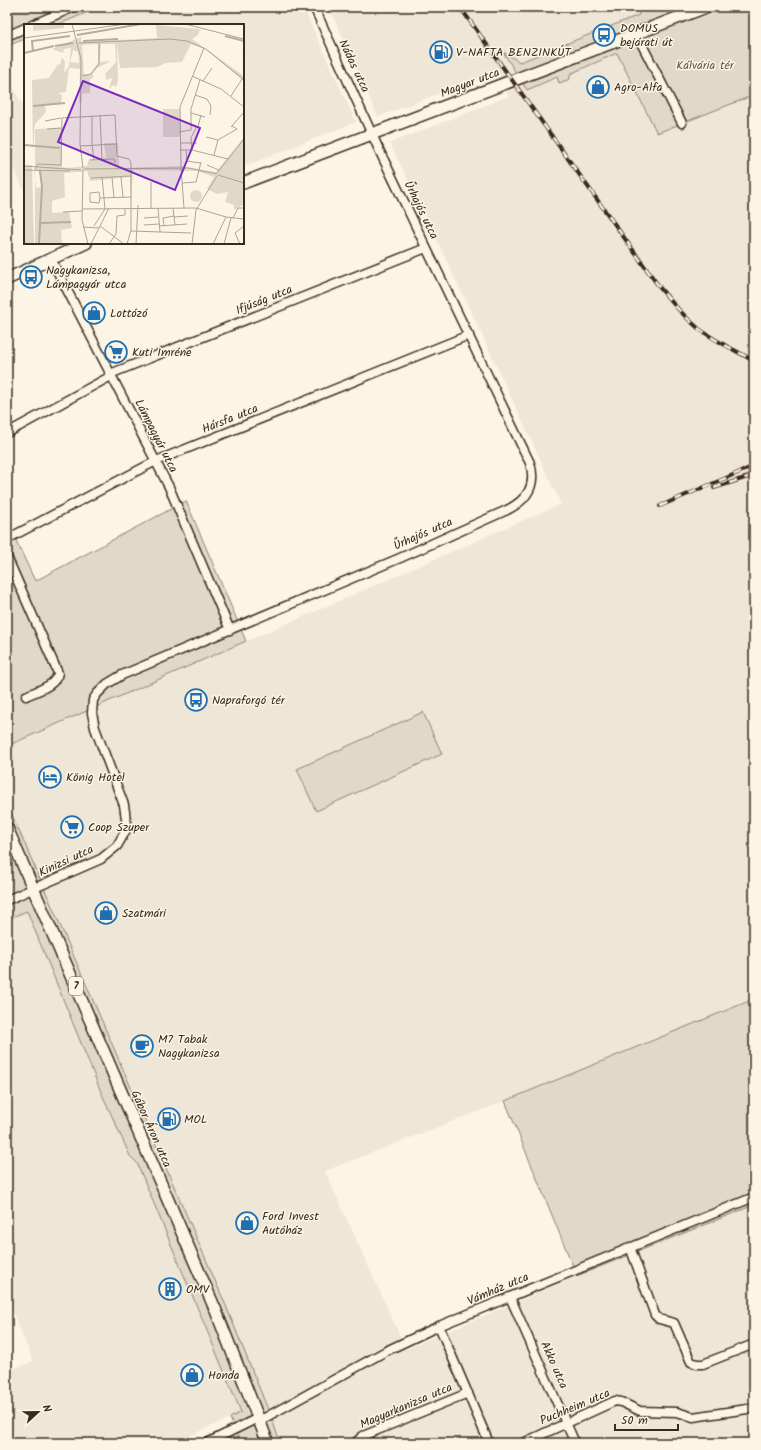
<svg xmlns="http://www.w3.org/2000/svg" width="761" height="1450" font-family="Kalam,sans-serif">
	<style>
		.built { fill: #eee6d6 }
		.green { fill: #e0d8c8; stroke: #8e8173 }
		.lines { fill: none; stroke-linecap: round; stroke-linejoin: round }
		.minor-casing { stroke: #3b2a1e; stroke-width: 11 }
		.major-casing { stroke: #3b2a1e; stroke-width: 14 }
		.minor { stroke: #fcf5e5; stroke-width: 8 }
		.major { stroke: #fcf5e5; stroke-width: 11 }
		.rail-casing { stroke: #3b2a1e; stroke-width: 4 }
		.rail { stroke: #fcf5e5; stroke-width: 2.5; stroke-dasharray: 8; stroke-linecap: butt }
		.labels { text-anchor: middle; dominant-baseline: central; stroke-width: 3; stroke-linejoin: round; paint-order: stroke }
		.shield { fill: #fcf5e5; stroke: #75675a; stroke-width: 1 }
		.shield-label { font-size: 11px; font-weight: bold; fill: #3b2a1e }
		.poi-label { font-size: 12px; fill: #3b2a1e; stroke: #fcf5e5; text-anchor: start }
		.park-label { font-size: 12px; fill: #645648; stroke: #fcf5e5 }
		.street-label { font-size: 12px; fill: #3b2a1e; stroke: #fcf5e5 }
		.inset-river { fill: none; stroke: #b7ad9e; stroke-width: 2 }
		.inset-road { fill: none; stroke: #afa495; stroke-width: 1 }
		.view { fill: #7b2cbf; fill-opacity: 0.15; stroke: #7b2cbf; stroke-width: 2 }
		.inset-edge { fill: none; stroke: #3b2a1e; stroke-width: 2 }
	</style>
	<rect width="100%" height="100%" fill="#fcf5e5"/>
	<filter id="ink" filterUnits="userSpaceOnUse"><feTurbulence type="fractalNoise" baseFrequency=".025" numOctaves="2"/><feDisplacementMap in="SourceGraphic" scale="8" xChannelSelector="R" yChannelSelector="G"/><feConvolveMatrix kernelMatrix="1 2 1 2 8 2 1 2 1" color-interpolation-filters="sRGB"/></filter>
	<g filter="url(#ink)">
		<g class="built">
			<polygon points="100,7 303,7 356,122 243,167 243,25 64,25 64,22"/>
			<polygon points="329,7 637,7 639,15 520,62 504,53 527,90 557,77 570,79 569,74 617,53 657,133 754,95 754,999 505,1101 325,1171 406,1349 577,1276 754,1205 754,1443 280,1443 273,1422 224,1301 7,803 7,746 561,504 477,324 390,143 509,96 494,72 378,117"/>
			<polygon points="7,74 25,110 25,192 7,155"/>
			<polygon points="27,911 101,1092 130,1156 137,1163 241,1413 174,1443 7,1443 7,1372 33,1361 7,1298 7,1257 11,1255 7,1246 7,919"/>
		</g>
		<g class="green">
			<polygon points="7,7 100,7 57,25 25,25 25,39 7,46"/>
			<polygon points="637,7 754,7 754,95 657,133 617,53 570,74 570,79 559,83 557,77 527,90 503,52 520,62 639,15"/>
			<polygon points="186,501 246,641 7,746 7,521 35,581"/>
			<polygon points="423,712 442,754 316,811 297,769"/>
			<polygon points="7,803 224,1301 273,1422 280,1443 240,1443 230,1418 241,1412 137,1163 130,1156 101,1092 27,911 7,919"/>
			<polygon points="754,999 754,1205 577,1276 505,1101"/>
		</g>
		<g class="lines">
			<g class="minor-casing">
				<g id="minor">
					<polyline points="32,25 74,7"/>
					<polyline points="636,33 682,123"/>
					<polyline points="7,36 25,28"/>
					<polyline points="51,259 169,487 230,630"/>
					<polyline points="110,374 426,248"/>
					<polyline points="7,433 111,376"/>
					<polyline points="7,539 156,461 469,335"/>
					<path d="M7 557 58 673C56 686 36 691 26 696"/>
					<path d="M7 900 101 859 117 846 125 832 127 826 124 805 95 728 92 713 93 700 97 694 107 684 122 675 400 558 507 510C527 500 537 486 530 463L381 154 314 7"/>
					<polyline points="630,1247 655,1315 659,1319 674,1323 691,1362 697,1364 703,1364 754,1344"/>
					<polyline points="510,1297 575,1443"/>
					<polyline points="439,1326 489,1443"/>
					<polyline points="259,1421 386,1351 439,1326 754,1197"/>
					<polyline points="207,1443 258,1418"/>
					<polyline points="355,1443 363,1436 468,1393"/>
					<polyline points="523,1443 615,1401 621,1402 640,1411 677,1412 693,1417 754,1408"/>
				</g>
			</g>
			<g class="major-casing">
				<g id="major">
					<polyline points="243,183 706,7"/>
					<polyline points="7,279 86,243"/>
					<polyline points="7,828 216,1311 268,1443"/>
				</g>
			</g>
			<use href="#minor" class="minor"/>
			<use href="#major" class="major"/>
			<g class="rail-casing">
				<g id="rail">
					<path d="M460 7 660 288C671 302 684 316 698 328 715 341 735 350 754 361"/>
					<polyline points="714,488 754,475"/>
					<polyline points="660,506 754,466"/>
				</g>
			</g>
			<use href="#rail" class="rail"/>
		</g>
	</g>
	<defs>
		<g id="bus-ring" transform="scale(1.15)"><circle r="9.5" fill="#fcf5e5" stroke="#1f6fb2" stroke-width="1.5"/><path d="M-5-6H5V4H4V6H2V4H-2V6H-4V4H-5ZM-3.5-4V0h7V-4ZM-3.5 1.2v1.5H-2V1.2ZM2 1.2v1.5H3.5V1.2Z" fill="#1f6fb2"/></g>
		<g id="fuel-ring" transform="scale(1.15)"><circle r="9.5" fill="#fcf5e5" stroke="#1f6fb2" stroke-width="1.5"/><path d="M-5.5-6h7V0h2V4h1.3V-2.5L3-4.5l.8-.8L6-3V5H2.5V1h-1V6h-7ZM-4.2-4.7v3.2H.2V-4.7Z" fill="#1f6fb2"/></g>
		<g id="shop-ring" transform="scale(1.15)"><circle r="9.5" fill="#fcf5e5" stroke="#1f6fb2" stroke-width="1.5"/><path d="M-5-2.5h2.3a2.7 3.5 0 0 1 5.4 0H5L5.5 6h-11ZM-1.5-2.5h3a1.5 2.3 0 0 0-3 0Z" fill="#1f6fb2"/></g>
		<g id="supermarket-ring" transform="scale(1.15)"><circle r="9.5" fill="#fcf5e5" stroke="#1f6fb2" stroke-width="1.5"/><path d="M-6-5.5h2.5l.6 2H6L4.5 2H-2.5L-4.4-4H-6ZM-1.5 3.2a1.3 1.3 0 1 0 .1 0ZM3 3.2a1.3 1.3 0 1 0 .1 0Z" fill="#1f6fb2"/></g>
		<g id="hotel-ring" transform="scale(1.15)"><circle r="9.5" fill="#fcf5e5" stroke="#1f6fb2" stroke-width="1.5"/><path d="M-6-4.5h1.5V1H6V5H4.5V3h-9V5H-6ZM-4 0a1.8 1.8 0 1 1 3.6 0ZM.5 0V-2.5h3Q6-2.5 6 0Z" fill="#1f6fb2"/></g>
		<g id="cafe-ring" transform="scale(1.15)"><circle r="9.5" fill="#fcf5e5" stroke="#1f6fb2" stroke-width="1.5"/><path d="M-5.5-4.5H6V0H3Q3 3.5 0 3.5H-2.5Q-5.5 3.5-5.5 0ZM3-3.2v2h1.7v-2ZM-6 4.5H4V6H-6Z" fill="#1f6fb2"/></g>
		<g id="building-ring" transform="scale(1.15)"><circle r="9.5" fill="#fcf5e5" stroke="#1f6fb2" stroke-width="1.5"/><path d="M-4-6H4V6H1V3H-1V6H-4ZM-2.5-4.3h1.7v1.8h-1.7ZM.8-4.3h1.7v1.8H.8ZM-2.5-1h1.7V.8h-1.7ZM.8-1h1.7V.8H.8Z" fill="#1f6fb2"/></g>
	</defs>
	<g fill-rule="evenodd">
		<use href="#bus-ring" x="604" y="35"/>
		<use href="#fuel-ring" x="441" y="52"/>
		<use href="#shop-ring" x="598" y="87"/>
		<use href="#bus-ring" x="31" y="277"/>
		<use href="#shop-ring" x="94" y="313"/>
		<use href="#supermarket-ring" x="116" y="352"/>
		<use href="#bus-ring" x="196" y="700"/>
		<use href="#hotel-ring" x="50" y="777"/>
		<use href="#supermarket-ring" x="72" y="827"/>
		<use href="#shop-ring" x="106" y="913"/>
		<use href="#cafe-ring" x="142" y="1046"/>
		<use href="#fuel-ring" x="169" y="1119"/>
		<use href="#shop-ring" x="247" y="1223"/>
		<use href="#building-ring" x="170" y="1289"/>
		<use href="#shop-ring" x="192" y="1375"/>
	</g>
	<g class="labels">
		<rect class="shield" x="69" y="977" width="14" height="18" rx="3"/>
		<g class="shield-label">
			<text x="76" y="986">7</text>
		</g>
		<g class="poi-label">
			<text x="620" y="28">DOMUS<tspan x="620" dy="14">bejárati út</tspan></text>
			<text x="456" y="52">V-NAFTA BENZINKÚT</text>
			<text x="614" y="87">Agro-Alfa</text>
			<text x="46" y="270">Nagykanizsa,<tspan x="46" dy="14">Lámpagyár utca</tspan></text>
			<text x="110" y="313">Lottózó</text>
			<text x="132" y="352">Kuti Imréne</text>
			<text x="212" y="700">Napraforgó tér</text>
			<text x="66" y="777">König Hotel</text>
			<text x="88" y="827">Coop Szuper</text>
			<text x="122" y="913">Szatmári</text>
			<text x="158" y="1039">M7 Tabak<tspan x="158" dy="14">Nagykanizsa</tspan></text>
			<text x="184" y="1119">MOL</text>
			<text x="262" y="1216">Ford Invest<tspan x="262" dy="14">Autóház</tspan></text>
			<text x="186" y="1289">OMV</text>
			<text x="208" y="1375">Honda</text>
		</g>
		<g class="park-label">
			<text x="705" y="65">Kálvária tér</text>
		</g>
		<g class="street-label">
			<text transform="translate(354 66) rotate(65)">Nádas utca</text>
			<text transform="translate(470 83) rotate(-21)">Magyar utca</text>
			<text transform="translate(421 210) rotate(64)">Űrhajós utca</text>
			<text transform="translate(264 300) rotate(-22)">Ifjúság utca</text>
			<text transform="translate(230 419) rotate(-22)">Hársfa utca</text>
			<text transform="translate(156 436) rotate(63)">Lámpagyár utca</text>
			<text transform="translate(423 534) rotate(-24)">Űrhajós utca</text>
			<text transform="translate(66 861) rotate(-25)">Kinizsi utca</text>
			<text transform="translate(151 1129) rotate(66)">Gábor Áron utca</text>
			<text transform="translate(498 1289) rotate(-23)">Vámház utca</text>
			<text transform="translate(554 1365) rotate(66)">Akko utca</text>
			<text transform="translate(406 1406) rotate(-23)">Magyarkanizsa utca</text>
			<text transform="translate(575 1407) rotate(-23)">Puchheim utca</text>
		</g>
	</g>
	<g transform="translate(24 24)">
		<rect width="220" height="220" fill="#fcf5e5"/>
		<path d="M9 0H40V4L9 7ZM132 1 176 5 174 11 168 15 220 52V57L181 25 167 20 158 38 142 39 133 43 96 44 93 19 94 57 92 63 89 61 85 65 88 54 82 56 81 50 92 38 91 20H77L76 38 87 37 73 44 68 51 70 53 66 55V69L58 70V78L55 79 56 45 45 44 42 68 34 69 38 71 37 80 21 81 22 88 11 100 9 130 8 56 25 54 34 40 36 41 38 33 41 38 40 49 45 42 47 24 40 25 39 29 28 25 57 13V18L133 14ZM74 20V39L66 50H60L58 21ZM49 26 54 28 55 39 46 38ZM139 85H156V113H139ZM38 104V143L44 144 63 142 65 135 82 134 80 119H94L95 144 158 142 192 148 220 113V180L210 186V181L201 178 204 168 193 170 183 165 190 153 173 147 109 146 107 176 106 153 66 157 63 147 40 149 41 173 28 177V189L45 188 48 204 37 206 38 220H11V105ZM10 147H15L18 163 12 164ZM0 141H8L10 220H0ZM166 172a6 6 0 1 1 12 0a6 6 0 1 1-12 0Z" fill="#e0d8c8" fill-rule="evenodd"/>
		<path class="inset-river" d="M53 11 117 0M201 12 220 17M59 17 94 15M31 22 49 19M9 28 8 17 46 12M0 29 30 22M9 82 41 79M0 121 36 124M17 199 47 198M15 220 18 163 16 147"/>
		<path class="inset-road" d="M48 0 57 35 56 120 59 144M161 0 220 15M0 14 102 0M55 19 146 15 163 17 182 25 220 56M58 52 67 50 75 40V19M168 52 197 65 220 83M179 57 188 44M171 71 183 75 187 82 186 91M207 72 218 55M167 89 181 93M76 91 78 136M21 97 37 94M174 103 177 91M207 103 220 88M23 105 37 104M155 108 167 106V85L176 56M182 113 194 116M156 119H173M68 121V92M68 121 70 136M56 122 92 120M156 126H168L204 135M162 126 163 137 176 139M168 126 167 114 173 102M190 131 194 116 213 105 208 102M66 136 90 135 91 139M183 141 195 146M0 142 57 146M157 144 156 83 180 24M157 144 160 184M11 145 14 140 37 141 38 94 91 91 93 132 105 135 107 139V206L103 220M60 145 164 144 193 150M0 146 46 147M59 146 58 196 64 220M193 149 220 115M194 151 220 159M78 153 81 185M88 153 90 174M97 153 99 173M67 154 107 152M127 158V184M158 159 172 158 177 138M76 174 75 179 66 178V169L75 168 76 174 108 173M134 184 136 208M149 184 151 201M59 185 172 184 202 193 220 195M39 188 58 187M150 193 164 192M120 194 134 193M209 194 214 184H220M120 201 135 200M70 202 81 185M76 202 100 220M135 202 163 200M140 202 139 194 150 192M59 203 75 204M107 207 167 209M67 220 85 184M85 220 92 210 93 192 101 191V185M112 220 114 181M119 220H155M168 220 172 186 193 152M189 220 202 193M200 220 207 194M216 220 211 209 220 202"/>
		<path class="view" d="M59 57 176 104 151 166 34 118Z"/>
		<rect width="220" height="220" class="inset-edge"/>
	</g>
	<rect width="761" height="1450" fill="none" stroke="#fcf5e5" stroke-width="24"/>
	<rect x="12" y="12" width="737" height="1426" fill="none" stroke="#3b2a1e" stroke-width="1.5" filter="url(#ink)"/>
	<g transform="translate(38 1412) rotate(68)" stroke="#fcf5e5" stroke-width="3" paint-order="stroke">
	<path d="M0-3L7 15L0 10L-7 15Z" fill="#3b2a1e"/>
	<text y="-6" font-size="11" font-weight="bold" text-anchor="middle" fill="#3b2a1e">N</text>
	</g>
	<path d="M615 1424v6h63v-6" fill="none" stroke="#3b2a1e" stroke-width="2"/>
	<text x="621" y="1424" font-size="12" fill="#3b2a1e" stroke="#fcf5e5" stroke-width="3" paint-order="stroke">50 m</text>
</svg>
